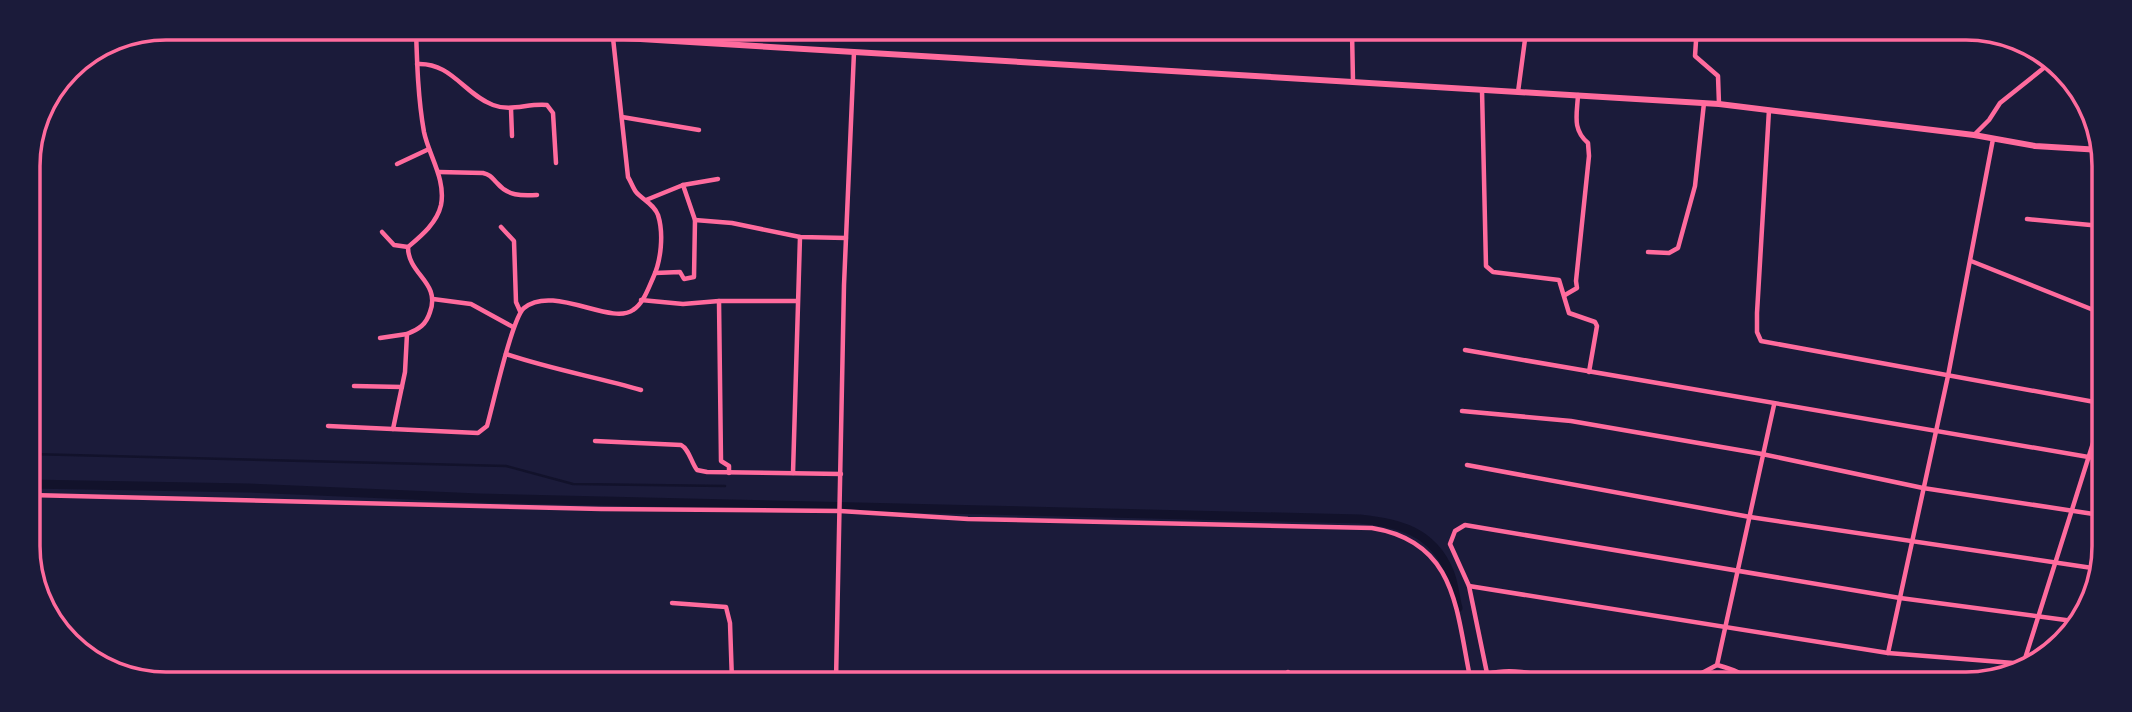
<svg xmlns="http://www.w3.org/2000/svg" width="2132" height="712" font-family="'Alegreya Sans',sans-serif">
	<style>
		.lines { fill: none; stroke-linecap: round; stroke-linejoin: round }
		.stream { stroke: #12122b; stroke-width: 2.5 }
		.canal { stroke: #12122b; stroke-width: 9 }
		.minor { stroke: #ff6b9d; stroke-width: 4.5 }
		.primary { stroke: #ff6b9d; stroke-width: 6 }
		.rim { fill: none; stroke: #ff6b9d; stroke-width: 3.5 }
	</style>
	<rect width="100%" height="100%" fill="#1b1b3a"/>
	<g class="lines">
		<polyline class="stream" points="30,454 506,466 573,484 725,486"/>
		<path class="canal" d="M30 484 248 488 479 498 1360 519C1399 523 1432 531 1449 571 1454 582 1455 597 1458 608"/>
		<g class="minor">
			<polyline points="1352,31 1353,82"/>
			<polyline points="1536,32 1605,35"/>
			<polyline points="1701,32 1696,41 1695,56 1718,76 1719,104"/>
			<path d="M417 64C451 62 464 94 493 105 511 112 528 103 547 105L553 113 556 163"/>
			<polyline points="1482,90 1486,266 1493,272 1559,280 1569,313 1595,322 1597,326 1589,372"/>
			<polyline points="1518,92 1526,32"/>
			<polyline points="511,109 512,136"/>
			<polyline points="1769,110 1757,313 1757,332 1761,341 2100,403"/>
			<polyline points="622,117 699,130"/>
			<polyline points="1974,135 1989,120 2000,103 2050,63"/>
			<polyline points="397,164 429,149"/>
			<path d="M439 172 483 173C491 175 492 178 497 183 508 196 521 196 537 195"/>
			<polyline points="646,200 683,185 718,179"/>
			<polyline points="2027,219 2101,226"/>
			<polyline points="695,220 732,223 800,237 846,238"/>
			<polyline points="501,227 514,241 516,302 520,311"/>
			<polyline points="382,232 394,245 408,247"/>
			<polyline points="1648,252 1669,253 1678,248 1695,186 1704,103"/>
			<polyline points="1971,261 2101,313"/>
			<polyline points="655,273 680,272 684,279 694,277 695,220 683,185"/>
			<path d="M1565 295 1577 288 1576 281 1589 156 1588 143C1572 129 1577 115 1578 95"/>
			<polyline points="433,299 471,304 513,327"/>
			<polyline points="641,300 683,304 719,301 797,301"/>
			<polyline points="719,301 721,461 729,466 729,473"/>
			<polyline points="380,338 407,334"/>
			<polyline points="1465,350 2100,459"/>
			<path d="M506 354C550 369 596 377 641 390"/>
			<polyline points="354,386 402,387"/>
			<polyline points="1462,411 1571,421 1762,454 1923,488 2100,515"/>
			<path d="M328 426 478 433 487 426C493 405 512 318 524 308 553 284 611 326 633 310 643 304 648 289 653 278 661 261 664 234 658 215 654 204 643 200 636 192 633 188 631 182 628 177L613 38"/>
			<path d="M393 429 405 372 407 334C419 329 426 325 430 312 441 282 408 275 408 247 421 236 437 223 441 205 446 179 429 156 424 132 418 98 417 63 416 29"/>
			<path d="M595 441 681 445C689 449 691 462 697 470L707 472 841 474"/>
			<polyline points="1467,465 1750,517 2099,569"/>
			<polyline points="793,473 800,237"/>
			<path d="M30 495 601 509 840 511 968 519 1372 528C1458 542 1456 612 1471 682"/>
			<polyline points="1469,586 1888,653 2026,664"/>
			<polyline points="672,603 726,607 730,623 732,681"/>
			<polyline points="1888,653 1948,376 1993,139"/>
			<path d="M1717 665C1731 669 1743 672 1751 683"/>
			<polyline points="2023,665 2100,421"/>
			<path d="M1488 674C1517 666 1549 678 1578 683"/>
			<polyline points="189,675 196,676 200,679"/>
			<polyline points="836,681 844,285 854,52"/>
			<polyline points="1287,682 1288,672"/>
			<polyline points="1489,683 1469,586 1450,544 1455,531 1465,525 1900,598 2073,621"/>
			<polyline points="1647,683 1702,673 1717,665 1774,405"/>
		</g>
		<g class="primary">
			<polyline points="473,29 1719,104 1974,135 2035,146 2101,150"/>
			<polyline points="131,35 213,28"/>
		</g>
	</g>
	<path d="M0 0H2132V712H0ZM166 40H1966A126 126 0 0 1 2092 166V546A126 126 0 0 1 1966 672H166A126 126 0 0 1 40 546V166A126 126 0 0 1 166 40Z" fill="#1b1b3a" fill-rule="evenodd"/>
	<path class="rim" d="M166 40H1966A126 126 0 0 1 2092 166V546A126 126 0 0 1 1966 672H166A126 126 0 0 1 40 546V166A126 126 0 0 1 166 40Z"/>
</svg>
